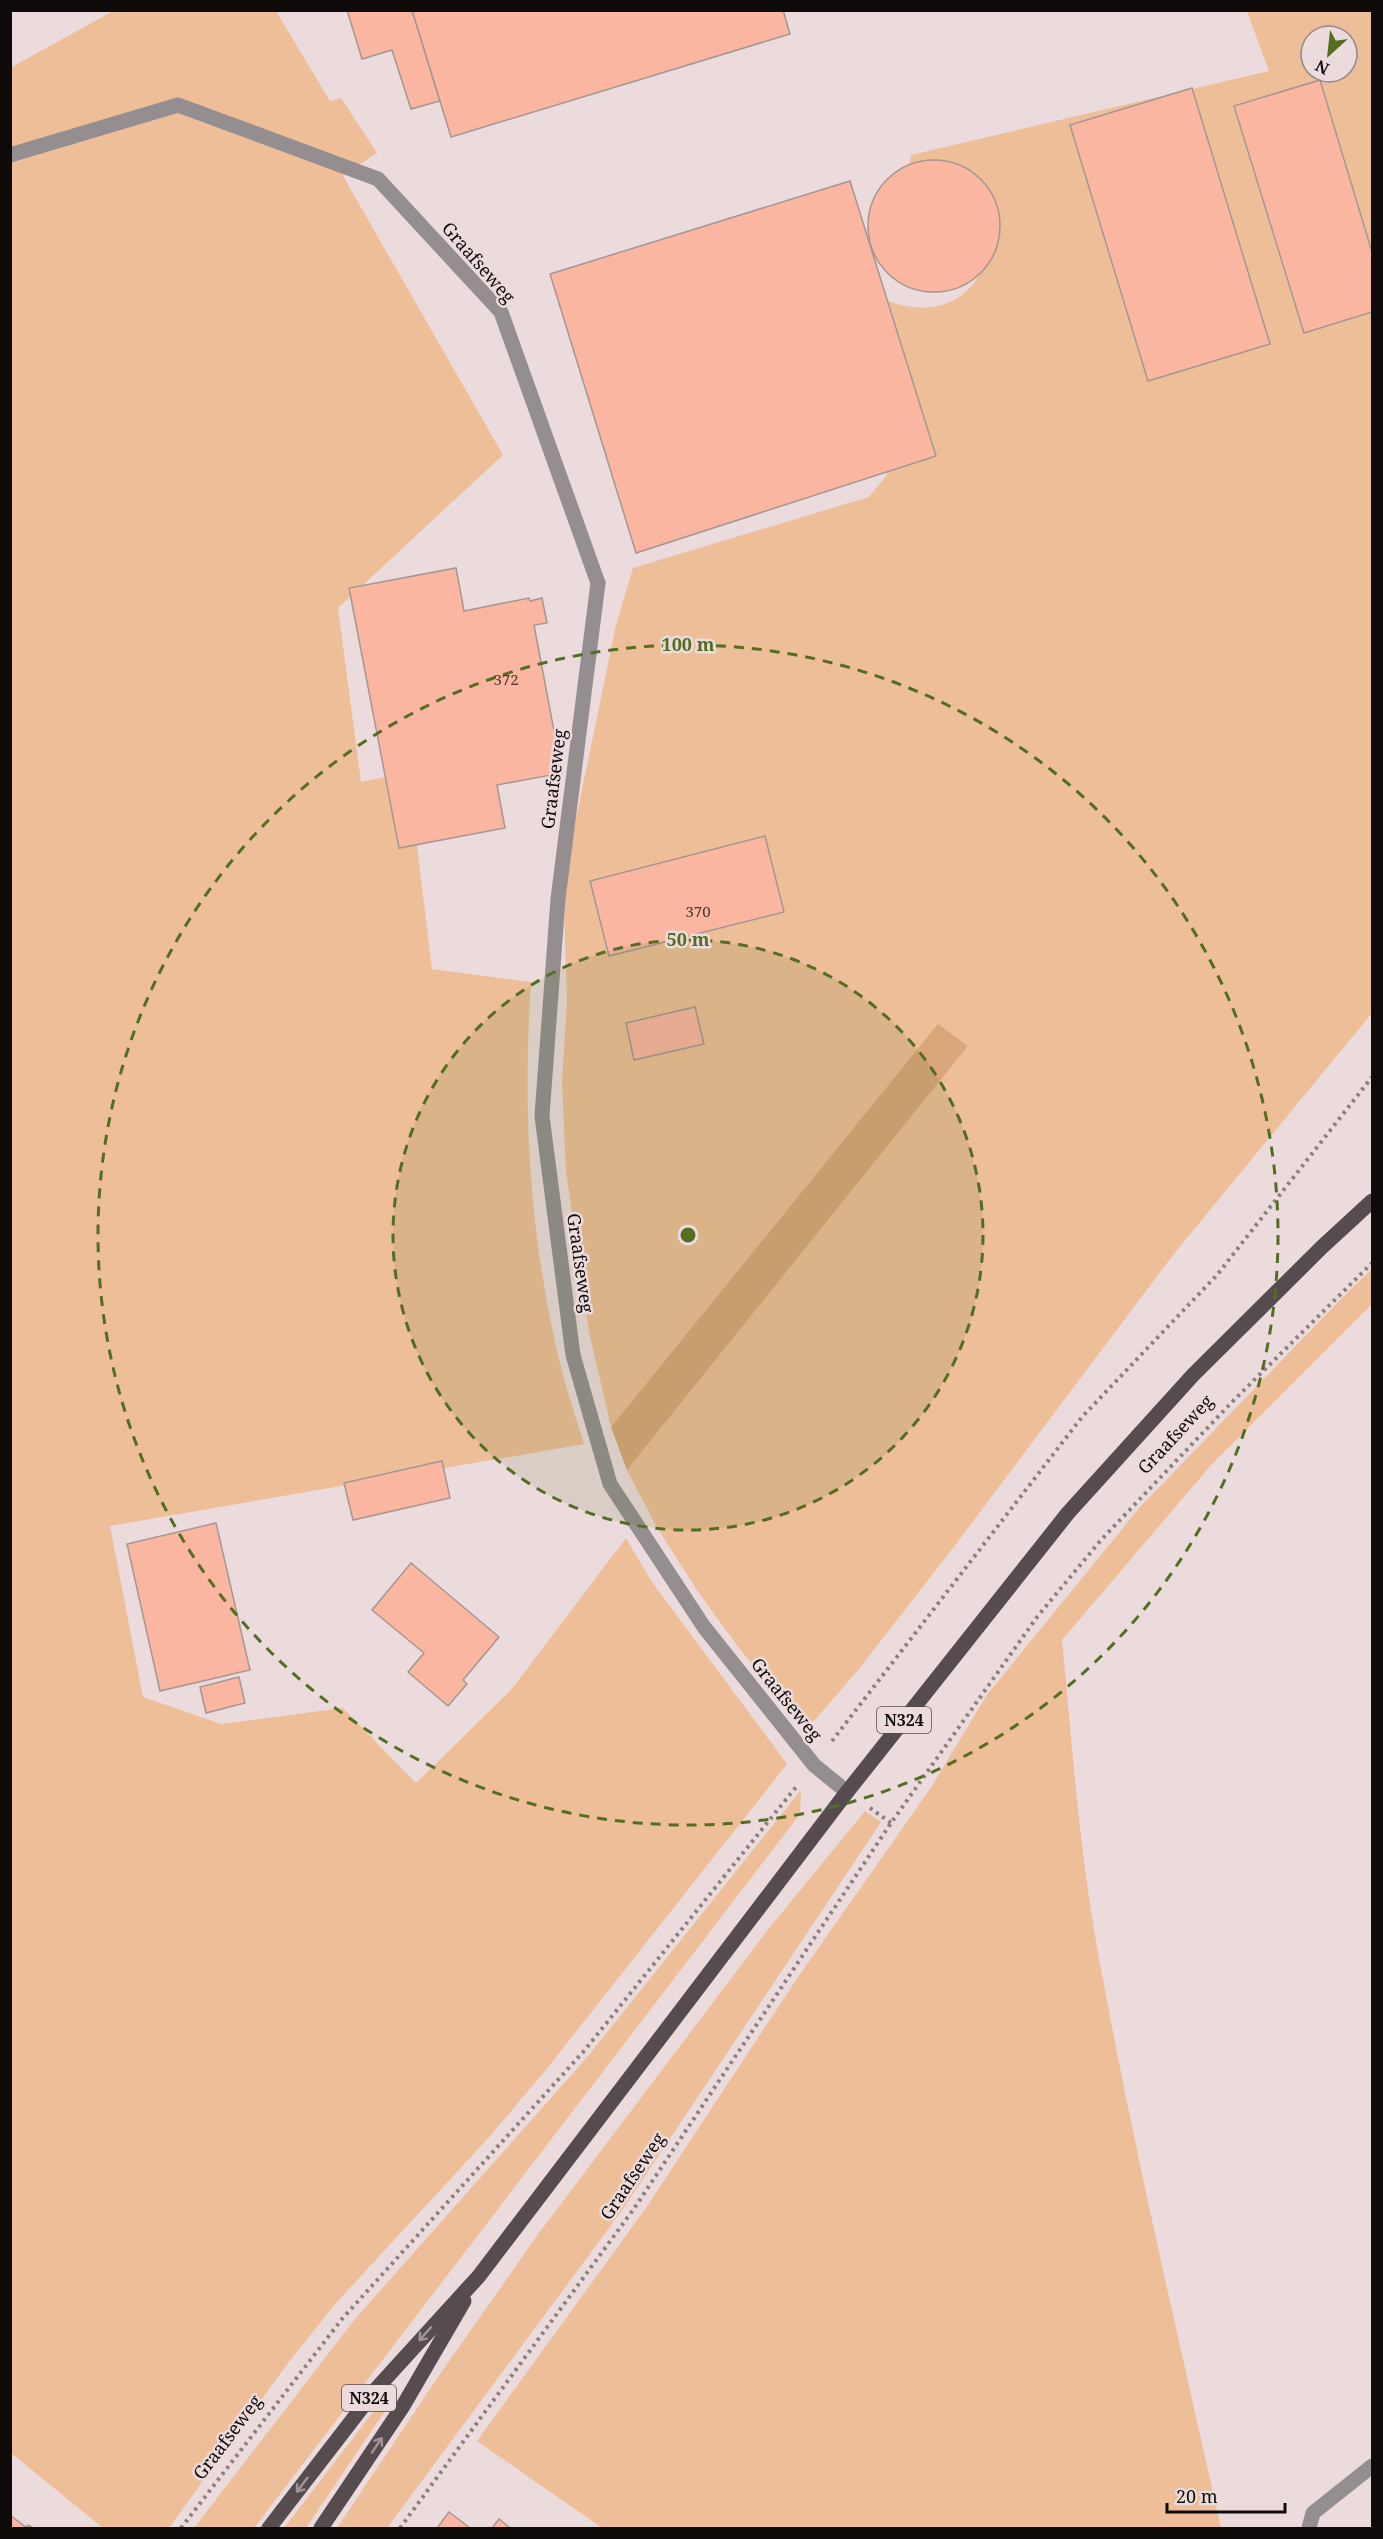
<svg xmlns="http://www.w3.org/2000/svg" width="1383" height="2539" font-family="'Noto Serif',serif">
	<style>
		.green { fill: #edbe98; fill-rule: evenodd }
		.forest { fill: #daa579 }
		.building { fill: #fbb6a1; stroke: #a49692; stroke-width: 1.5 }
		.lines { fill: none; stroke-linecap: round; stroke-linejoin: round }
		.path { stroke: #8a7e7f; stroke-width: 4; stroke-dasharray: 3 4.5; stroke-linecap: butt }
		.service { stroke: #948e90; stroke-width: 15 }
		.minor { stroke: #948e90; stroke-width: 15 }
		.primary { stroke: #564c50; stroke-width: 15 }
		.oneway { stroke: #a19496 }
		.ring { fill: none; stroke: #536e22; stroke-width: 3; stroke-dasharray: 10 8 }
		.labels { text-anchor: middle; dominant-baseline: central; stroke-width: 5; stroke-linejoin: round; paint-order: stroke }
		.number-label { font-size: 15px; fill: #4b3630 }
		.shield { fill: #ecdbdc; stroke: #52494a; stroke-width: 1.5 }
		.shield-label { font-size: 16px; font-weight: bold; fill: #100b0b }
		.street-label { font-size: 18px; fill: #100b0b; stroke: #ecdbdc }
		.centre { fill: #536e22; stroke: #ecdbdc; stroke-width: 3 }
		.ring-label { font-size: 18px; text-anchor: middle; font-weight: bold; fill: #536e22; stroke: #ecdbdc; stroke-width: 5; stroke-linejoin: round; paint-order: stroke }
	</style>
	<rect width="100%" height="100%" fill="#ecdbdc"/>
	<g class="green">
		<path d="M113 11H276L330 101 341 98 377 153 343 176 503 455 338 608 361 782 408 772 432 969 531 982C522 1113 530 1247 563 1375 569 1398 577 1421 584 1444L110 1526 143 1697 221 1724 343 1708 416 1783 511 1690 626 1538 652 1582 787 1764 545 2071 491 2135 335 2304 285 2367 169 2528H103L11 2453 10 68Z"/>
		<path d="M1247 11H1372V1013L1173 1255 956 1544 859 1669 814 1721 801 1718 774 1691 739 1648 699 1593 656 1526 627 1470 968 1046 938 1025 611 1427 589 1332 566 1171 562 1082 567 1001 563 882 616 625 633 568 869 497 886 476 894 444 886 311 888 301C1009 345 1027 156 909 168L911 155 1269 71ZM1311 36H1347V72H1311Z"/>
		<path d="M1372 1269V1304L1212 1464 1062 1640C1072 1743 1079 1846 1097 1947 1132 2142 1178 2335 1221 2528H602L477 2441 648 2205 796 1980 930 1789 987 1695 1140 1507 1342 1298Z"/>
		<polygon points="801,1790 800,1814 254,2528 194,2528 355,2319 589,2055"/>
		<polygon points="865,1811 881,1822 623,2209 387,2528 337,2528 440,2374 539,2233 766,1932"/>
		<polygon points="387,2394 393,2399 306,2528 284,2528"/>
	</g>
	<polygon class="forest" points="938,1024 968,1046 627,1470 611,1427"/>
	<g class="building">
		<polygon points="347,10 412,10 440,101 411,109 392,50 362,59"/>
		<polygon points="412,10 783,10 790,34 451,137"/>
		<polygon points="1320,80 1372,252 1372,312 1304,333 1234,106"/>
		<polygon points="1192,88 1270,344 1148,381 1070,125"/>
		<circle cx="934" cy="226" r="66"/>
		<polygon points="850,181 936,456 636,553 550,274"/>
		<polygon points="456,568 464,611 529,598 530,601 542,598 547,623 534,625 562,773 497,785 505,828 399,848 349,588"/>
		<polygon points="765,836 784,912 609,956 590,881"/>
		<polygon points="695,1007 704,1044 634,1060 626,1023"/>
		<polygon points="442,1461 450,1498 353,1520 344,1483"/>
		<polygon points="216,1523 250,1670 160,1691 127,1544"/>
		<polygon points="411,1563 499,1637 463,1680 467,1684 448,1706 408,1672 424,1653 372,1610"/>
		<polygon points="239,1677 245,1703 206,1713 200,1687"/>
		<polygon points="449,2512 470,2528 437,2528"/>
		<polygon points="10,2515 26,2527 28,2525 33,2528 10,2528"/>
		<polygon points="499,2519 510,2528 492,2528"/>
	</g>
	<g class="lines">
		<g class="path">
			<polyline points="832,1741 1082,1417 1217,1275 1372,1077"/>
			<polyline points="870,1808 891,1823"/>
			<polyline points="181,2528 342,2319 584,2051 796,1787"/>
			<polyline points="400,2528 633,2210 891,1823 1037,1617 1101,1540 1232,1402 1372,1263"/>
		</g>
		<polyline class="service" points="378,179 501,312 598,583"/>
		<g class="minor">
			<polyline points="10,155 178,105 378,179"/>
			<polyline points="598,583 558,899 542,1116 573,1355 610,1484 704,1627 814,1765 847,1792"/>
			<polyline points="1309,2528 1313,2513 1372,2466"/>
		</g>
		<g class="primary">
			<polyline points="269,2528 377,2388 479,2276 847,1792 1068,1513 1193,1375 1322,1247 1372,1201"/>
			<polyline points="321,2528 403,2406 464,2301"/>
		</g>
	</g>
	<defs><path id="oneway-shaft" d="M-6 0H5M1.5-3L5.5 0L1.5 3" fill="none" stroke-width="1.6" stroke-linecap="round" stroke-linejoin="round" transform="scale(1.5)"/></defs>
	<g class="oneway">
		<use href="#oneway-shaft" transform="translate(425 2334) rotate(132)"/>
		<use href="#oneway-shaft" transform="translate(377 2445) rotate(-56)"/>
		<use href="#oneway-shaft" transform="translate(302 2485) rotate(127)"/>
	</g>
	<circle cx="688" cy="1235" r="295" fill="#536e22" fill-opacity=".12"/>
	<g class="ring">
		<circle cx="688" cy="1235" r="295"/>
		<circle cx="688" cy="1235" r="590"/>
	</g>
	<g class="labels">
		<g class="number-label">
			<text x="506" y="679">372</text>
			<text x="698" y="911">370</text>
		</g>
		<g class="shield">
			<rect x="877" y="1707" width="54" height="26" rx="4.5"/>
			<rect x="342" y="2385" width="54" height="26" rx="4.5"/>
		</g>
		<g class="shield-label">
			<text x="904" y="1720">N324</text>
			<text x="369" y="2398">N324</text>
		</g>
		<g class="street-label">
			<text transform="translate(479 262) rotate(49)">Graafseweg</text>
			<text transform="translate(553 779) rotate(-83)">Graafseweg</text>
			<text transform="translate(581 1263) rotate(82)">Graafseweg</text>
			<text transform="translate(1175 1434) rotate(-47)">Graafseweg</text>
			<text transform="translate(787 1699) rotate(51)">Graafseweg</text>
			<text transform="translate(632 2176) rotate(-56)">Graafseweg</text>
			<text transform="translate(227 2437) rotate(-53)">Graafseweg</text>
		</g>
	</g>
	<circle cx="688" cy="1235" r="9" class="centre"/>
	<g class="ring-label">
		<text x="688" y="651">100 m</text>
		<text x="688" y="946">50 m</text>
	</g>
	<rect width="1383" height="2539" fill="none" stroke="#100b0b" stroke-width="24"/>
	<g transform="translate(1329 54) rotate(207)"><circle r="28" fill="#ecdbdc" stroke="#948888" stroke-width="1.5"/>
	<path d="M0-4.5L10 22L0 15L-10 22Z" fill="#536e22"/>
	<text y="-9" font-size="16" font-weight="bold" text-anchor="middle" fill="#100b0b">N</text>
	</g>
	<path d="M1167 2503v9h118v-9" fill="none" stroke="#100b0b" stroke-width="3"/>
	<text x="1176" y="2503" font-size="18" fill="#100b0b" stroke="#ecdbdc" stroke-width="4.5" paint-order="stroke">20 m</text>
</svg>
